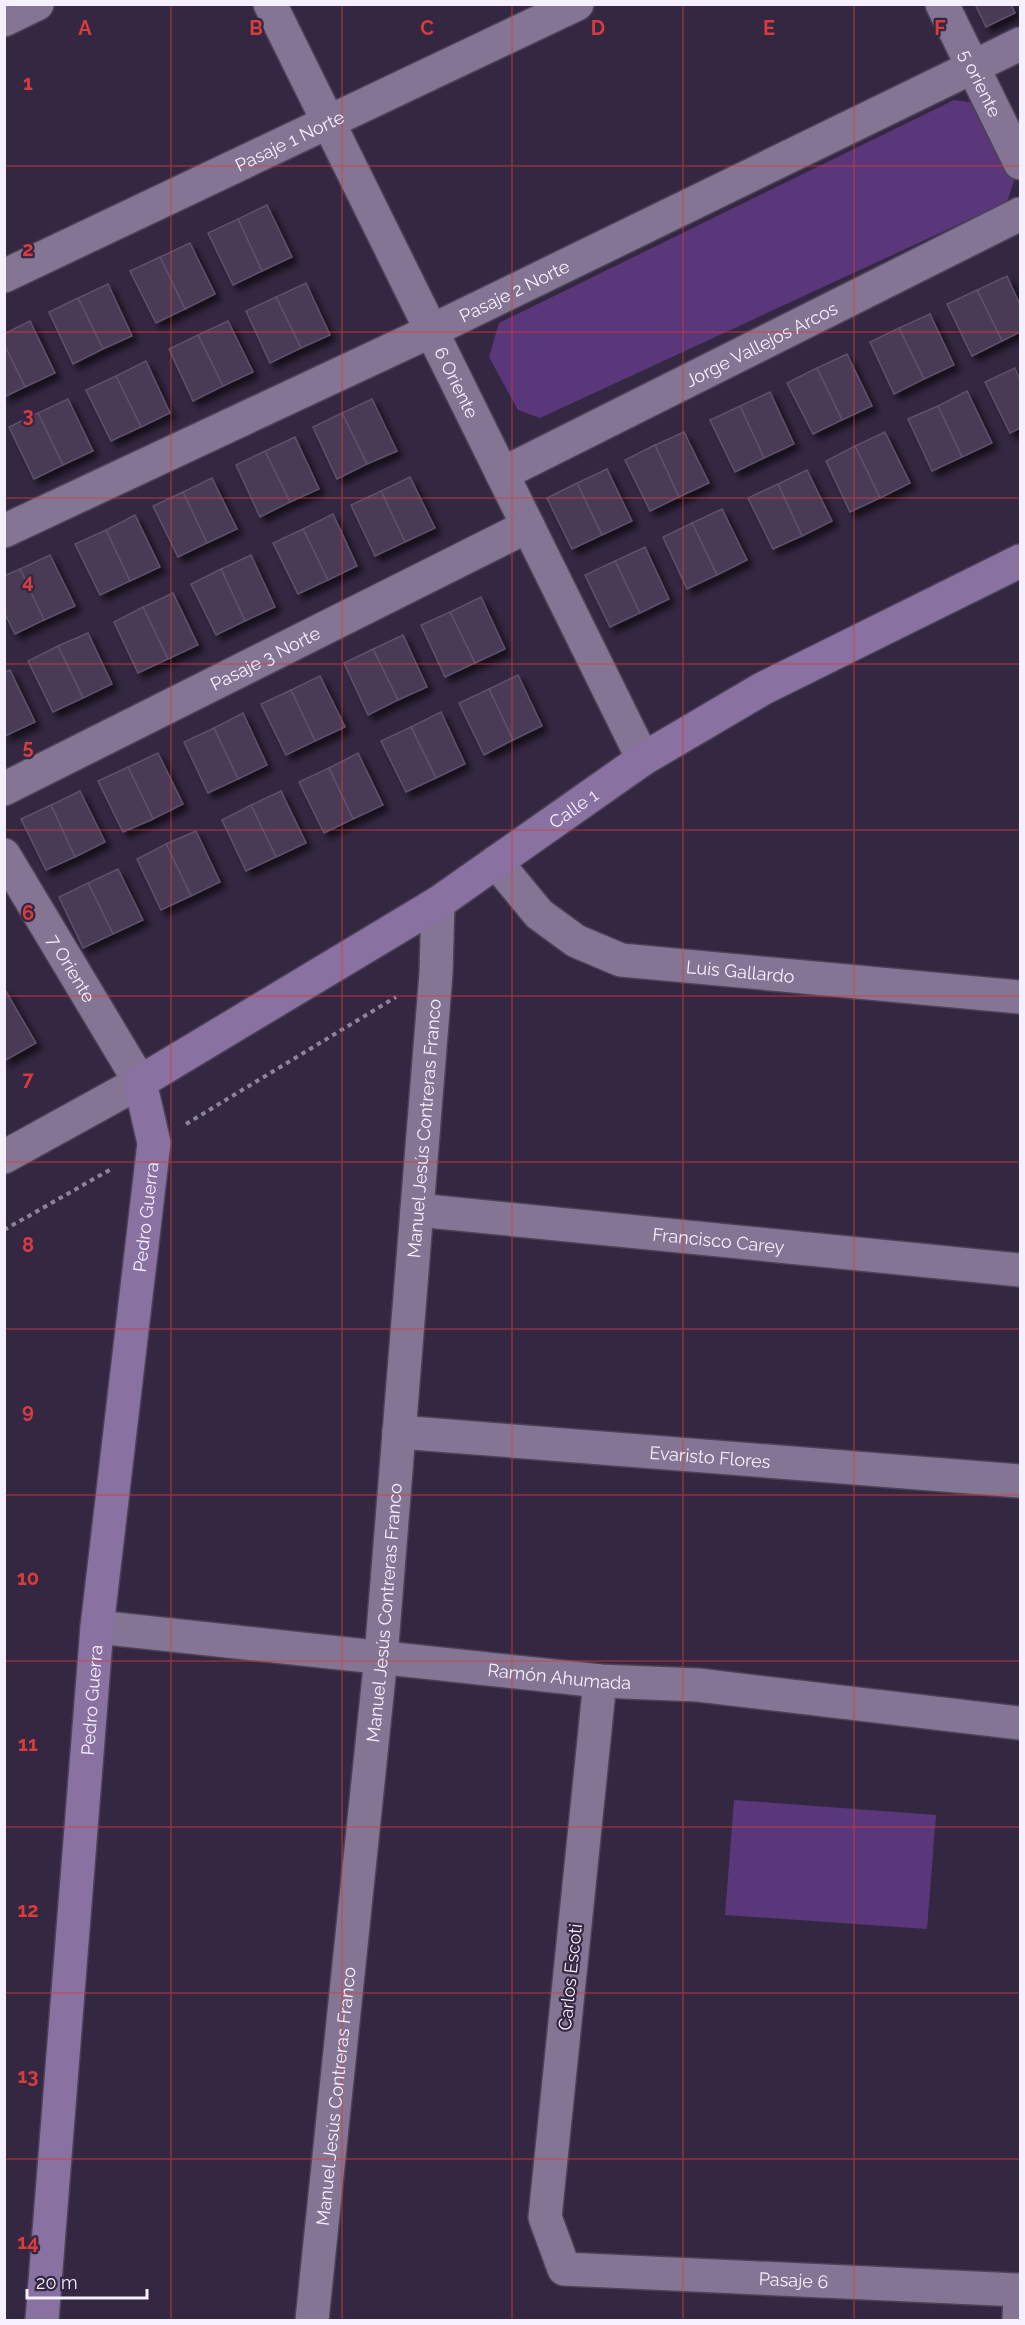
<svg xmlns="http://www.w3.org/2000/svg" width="1025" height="2325" font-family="Raleway,sans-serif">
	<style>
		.green { fill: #5a367a }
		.building { fill: #483b56; stroke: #5f516d; stroke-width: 1.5; filter: url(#shadow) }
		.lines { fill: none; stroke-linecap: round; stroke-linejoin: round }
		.street-casing { stroke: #4c4156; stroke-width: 36 }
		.secondary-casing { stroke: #4c4156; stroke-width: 36 }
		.path { stroke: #8d8498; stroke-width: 4; stroke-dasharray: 4.5 4.5; stroke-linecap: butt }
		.street { stroke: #837593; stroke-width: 33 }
		.secondary { stroke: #8971a1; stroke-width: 33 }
		.grid { fill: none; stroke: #d93c3d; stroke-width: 1.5; stroke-opacity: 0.55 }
		.labels { text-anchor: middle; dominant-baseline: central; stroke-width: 4.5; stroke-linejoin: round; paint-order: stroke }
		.street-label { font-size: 18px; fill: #f6f0fe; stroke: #342741 }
		.grid-label { font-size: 20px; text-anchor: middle; font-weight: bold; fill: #d93c3d; stroke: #342741; stroke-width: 4.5; stroke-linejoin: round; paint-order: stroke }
	</style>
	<defs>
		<filter id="shadow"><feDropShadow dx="5.5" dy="5.5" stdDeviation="3" flood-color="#0009"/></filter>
	</defs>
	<rect width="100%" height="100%" fill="#342741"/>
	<g class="green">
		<polygon points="954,100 977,103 1016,175 1007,202 540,418 518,410 489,357 499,323"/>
		<polygon points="734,1800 936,1815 927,1929 725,1915"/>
	</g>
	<g class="building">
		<polygon points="975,4 1011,4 1015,13 986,27"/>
		<polygon points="267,205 292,257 262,271 238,219"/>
		<polygon points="238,219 262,271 233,285 208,233"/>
		<polygon points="190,243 215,294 185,309 160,257"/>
		<polygon points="160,257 185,309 156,323 130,271"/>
		<polygon points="1007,276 1020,305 1020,332 1002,341 977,290"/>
		<polygon points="306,283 330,335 301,348 276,297"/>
		<polygon points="108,284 132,336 103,349 78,298"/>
		<polygon points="977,290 1002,341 972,356 947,304"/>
		<polygon points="276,297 301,348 270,363 246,311"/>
		<polygon points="78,298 103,349 73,364 49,312"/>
		<polygon points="930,314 954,365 924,379 899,328"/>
		<polygon points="30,321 55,373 25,387 4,344 4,334"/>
		<polygon points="228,321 253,372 223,386 198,335"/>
		<polygon points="899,328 924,379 894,394 870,342"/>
		<polygon points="198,335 223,386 193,401 169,349"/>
		<polygon points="4,344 25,387 4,397"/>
		<polygon points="847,354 872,406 842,420 817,368"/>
		<polygon points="146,361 170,413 141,427 116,376"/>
		<polygon points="817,368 842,420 813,434 787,383"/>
		<polygon points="1015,368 1020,380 1020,428 1010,433 985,382"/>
		<polygon points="116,376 141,427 111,441 86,390"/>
		<polygon points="967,391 992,443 962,457 938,406"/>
		<polygon points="770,392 794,444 764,458 740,406"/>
		<polygon points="68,399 93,451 63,465 38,413"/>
		<polygon points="372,399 397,451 367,464 342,413"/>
		<polygon points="740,406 764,458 735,472 710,420"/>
		<polygon points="938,406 962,457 932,471 908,419"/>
		<polygon points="38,413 63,465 34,479 9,427"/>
		<polygon points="342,413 367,464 337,479 313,427"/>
		<polygon points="684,432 709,483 679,497 655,445"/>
		<polygon points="885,432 910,483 880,498 855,446"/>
		<polygon points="295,437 319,489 290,502 265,451"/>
		<polygon points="655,445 679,497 650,511 625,460"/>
		<polygon points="855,446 880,498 850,512 826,461"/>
		<polygon points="265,451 290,502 260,517 236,465"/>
		<polygon points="607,469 632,521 602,535 577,483"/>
		<polygon points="807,470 832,521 802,536 778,484"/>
		<polygon points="410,477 435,528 405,542 381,491"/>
		<polygon points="212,478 237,529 207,543 183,492"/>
		<polygon points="577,483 602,535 572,549 547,498"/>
		<polygon points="778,484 802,536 773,549 748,498"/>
		<polygon points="381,491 405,542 375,556 351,505"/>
		<polygon points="183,492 207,543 178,557 153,506"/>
		<polygon points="722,509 747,560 717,575 692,523"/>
		<polygon points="333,514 357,566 328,580 303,529"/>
		<polygon points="135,515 160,567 130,581 106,530"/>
		<polygon points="692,523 717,575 687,589 663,537"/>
		<polygon points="303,529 328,580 298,594 273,543"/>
		<polygon points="106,530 130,581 100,595 75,544"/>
		<polygon points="645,547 669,599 640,613 615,561"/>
		<polygon points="50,555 75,606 44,620 20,569"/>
		<polygon points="251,555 275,607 245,621 221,569"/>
		<polygon points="615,561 640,613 610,627 585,575"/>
		<polygon points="20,569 44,620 15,634 4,612 4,576"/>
		<polygon points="221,569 245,621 216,635 191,584"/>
		<polygon points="173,593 198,645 168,659 143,607"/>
		<polygon points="481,597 505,649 475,663 450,612"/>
		<polygon points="143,607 168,659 138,673 114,622"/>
		<polygon points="450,612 475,663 445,677 421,625"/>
		<polygon points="88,633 112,684 83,698 58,646"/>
		<polygon points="403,635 427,687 398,700 373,649"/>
		<polygon points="58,646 83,698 53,712 28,661"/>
		<polygon points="373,649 398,700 368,715 344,663"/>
		<polygon points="10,670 35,722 5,736 4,673"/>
		<polygon points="518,675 542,726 513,740 489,689"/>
		<polygon points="320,676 345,727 315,741 291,690"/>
		<polygon points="489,689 513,740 484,755 459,703"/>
		<polygon points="291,690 315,741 286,755 261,704"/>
		<polygon points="441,712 465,764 436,778 411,727"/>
		<polygon points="243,713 267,765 238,779 214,728"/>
		<polygon points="411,727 436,778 406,792 381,741"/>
		<polygon points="214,728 238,779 208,793 184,742"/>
		<polygon points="158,753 183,804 153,819 128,767"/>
		<polygon points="358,753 383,805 353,819 329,768"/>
		<polygon points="128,767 153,819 123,832 98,781"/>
		<polygon points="329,768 353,819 324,833 299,782"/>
		<polygon points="80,791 105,842 75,857 51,805"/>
		<polygon points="281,791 306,843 276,857 251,805"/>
		<polygon points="51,805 75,857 46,870 21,819"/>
		<polygon points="251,805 276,857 246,871 222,820"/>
		<polygon points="196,831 220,882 191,896 166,844"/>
		<polygon points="166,844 191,896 161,910 137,859"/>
		<polygon points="118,869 143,920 113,934 88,883"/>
		<polygon points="88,883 113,934 83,948 59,897"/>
		<polygon points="4,988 36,1043 4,1061"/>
	</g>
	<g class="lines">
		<g class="street-casing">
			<g id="street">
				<path id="s1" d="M270 4 643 759"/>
				<path id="s2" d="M942 4 1020 163"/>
				<polyline points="4,20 37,4"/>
				<path id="s3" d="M4 276 577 4"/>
				<path id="s4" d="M502 474 1020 214"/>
				<path id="s5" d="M4 531 431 331 1020 44"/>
				<path id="s6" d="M4 789 528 526"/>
				<path id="s7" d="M4 855 140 1082 4 1157"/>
				<path id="s8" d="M496 862 539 914 576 941 621 960 1020 997"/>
				<path id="s9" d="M417 1210 1020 1270"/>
				<path id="s10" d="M399 1432 1020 1481"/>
				<path id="s11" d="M97 1627 600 1681 698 1685 1020 1723"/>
				<path id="s12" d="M600 1681 545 2217 564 2269 1020 2290"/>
				<path id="s13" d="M312 2320 381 1657 436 973 438 903"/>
				<polyline points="1019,2320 1020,2297"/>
			</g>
		</g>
		<g class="secondary-casing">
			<g id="secondary">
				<path id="s14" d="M42 2320 97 1627 154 1143 140 1082 438 903 643 759 762 689 1020 561"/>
			</g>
		</g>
		<g class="path">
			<polyline points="186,1124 396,997"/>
			<polyline points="4,1230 113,1168"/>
		</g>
		<use href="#street" class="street"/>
		<use href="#secondary" class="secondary"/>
	</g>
	<path class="grid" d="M171 4V2320M342 4V2320M512 4V2320M683 4V2320M854 4V2320M4 166H1020M4 332H1020M4 498H1020M4 664H1020M4 830H1020M4 996H1020M4 1162H1020M4 1329H1020M4 1495H1020M4 1661H1020M4 1827H1020M4 1993H1020M4 2159H1020"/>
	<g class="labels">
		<g class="street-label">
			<text stroke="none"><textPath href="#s2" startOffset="88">5 oriente</textPath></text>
			<text stroke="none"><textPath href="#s3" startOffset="316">Pasaje 1 Norte</textPath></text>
			<text stroke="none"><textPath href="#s5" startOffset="564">Pasaje 2 Norte</textPath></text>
			<text stroke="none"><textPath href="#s4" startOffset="290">Jorge Vallejos Arcos</textPath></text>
			<text stroke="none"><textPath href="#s1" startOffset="422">6 Oriente</textPath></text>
			<text stroke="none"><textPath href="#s6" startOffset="292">Pasaje 3 Norte</textPath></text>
			<text stroke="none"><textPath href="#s14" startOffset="1758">Calle 1</textPath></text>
			<text stroke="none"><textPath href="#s7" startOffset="132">7 Oriente</textPath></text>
			<text stroke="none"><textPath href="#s8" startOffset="282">Luis Gallardo</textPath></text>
			<text stroke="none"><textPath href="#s13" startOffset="1197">Manuel Jesús Contreras Franco</textPath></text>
			<text stroke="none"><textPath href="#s14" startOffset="1108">Pedro Guerra</textPath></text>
			<text stroke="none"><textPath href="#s9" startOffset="303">Francisco Carey</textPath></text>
			<text stroke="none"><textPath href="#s10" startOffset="312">Evaristo Flores</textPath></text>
			<text stroke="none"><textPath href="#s13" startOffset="711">Manuel Jesús Contreras Franco</textPath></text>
			<text stroke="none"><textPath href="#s11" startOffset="465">Ramón Ahumada</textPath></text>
			<text stroke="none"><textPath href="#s14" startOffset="622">Pedro Guerra</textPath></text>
			<text transform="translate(570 1977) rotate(-84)">Carlos Escoti</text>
			<text stroke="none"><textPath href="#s13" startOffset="225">Manuel Jesús Contreras Franco</textPath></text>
			<text stroke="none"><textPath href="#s12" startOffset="824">Pasaje 6</textPath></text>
		</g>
	</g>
	<g class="grid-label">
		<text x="85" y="35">A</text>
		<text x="256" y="35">B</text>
		<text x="427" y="35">C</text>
		<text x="598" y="35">D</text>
		<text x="769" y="35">E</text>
		<text x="940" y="35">F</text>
		<text x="28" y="90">1</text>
		<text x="28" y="256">2</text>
		<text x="28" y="422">3</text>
		<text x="28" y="588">4</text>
		<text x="28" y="754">5</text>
		<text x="28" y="920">6</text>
		<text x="28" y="1086">7</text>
		<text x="28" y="1252">8</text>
		<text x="28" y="1418">9</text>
		<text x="28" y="1585">10</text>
		<text x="28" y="1751">11</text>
		<text x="28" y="1917">12</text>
		<text x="28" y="2083">13</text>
		<text x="28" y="2249">14</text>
	</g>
	<rect width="1025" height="2325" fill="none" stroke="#f6f0fe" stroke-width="12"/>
	<path d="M27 2289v9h120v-9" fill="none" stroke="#f6f0fe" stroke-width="3"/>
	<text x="36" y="2289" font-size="18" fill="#f6f0fe" stroke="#342741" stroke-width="4.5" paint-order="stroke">20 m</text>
</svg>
